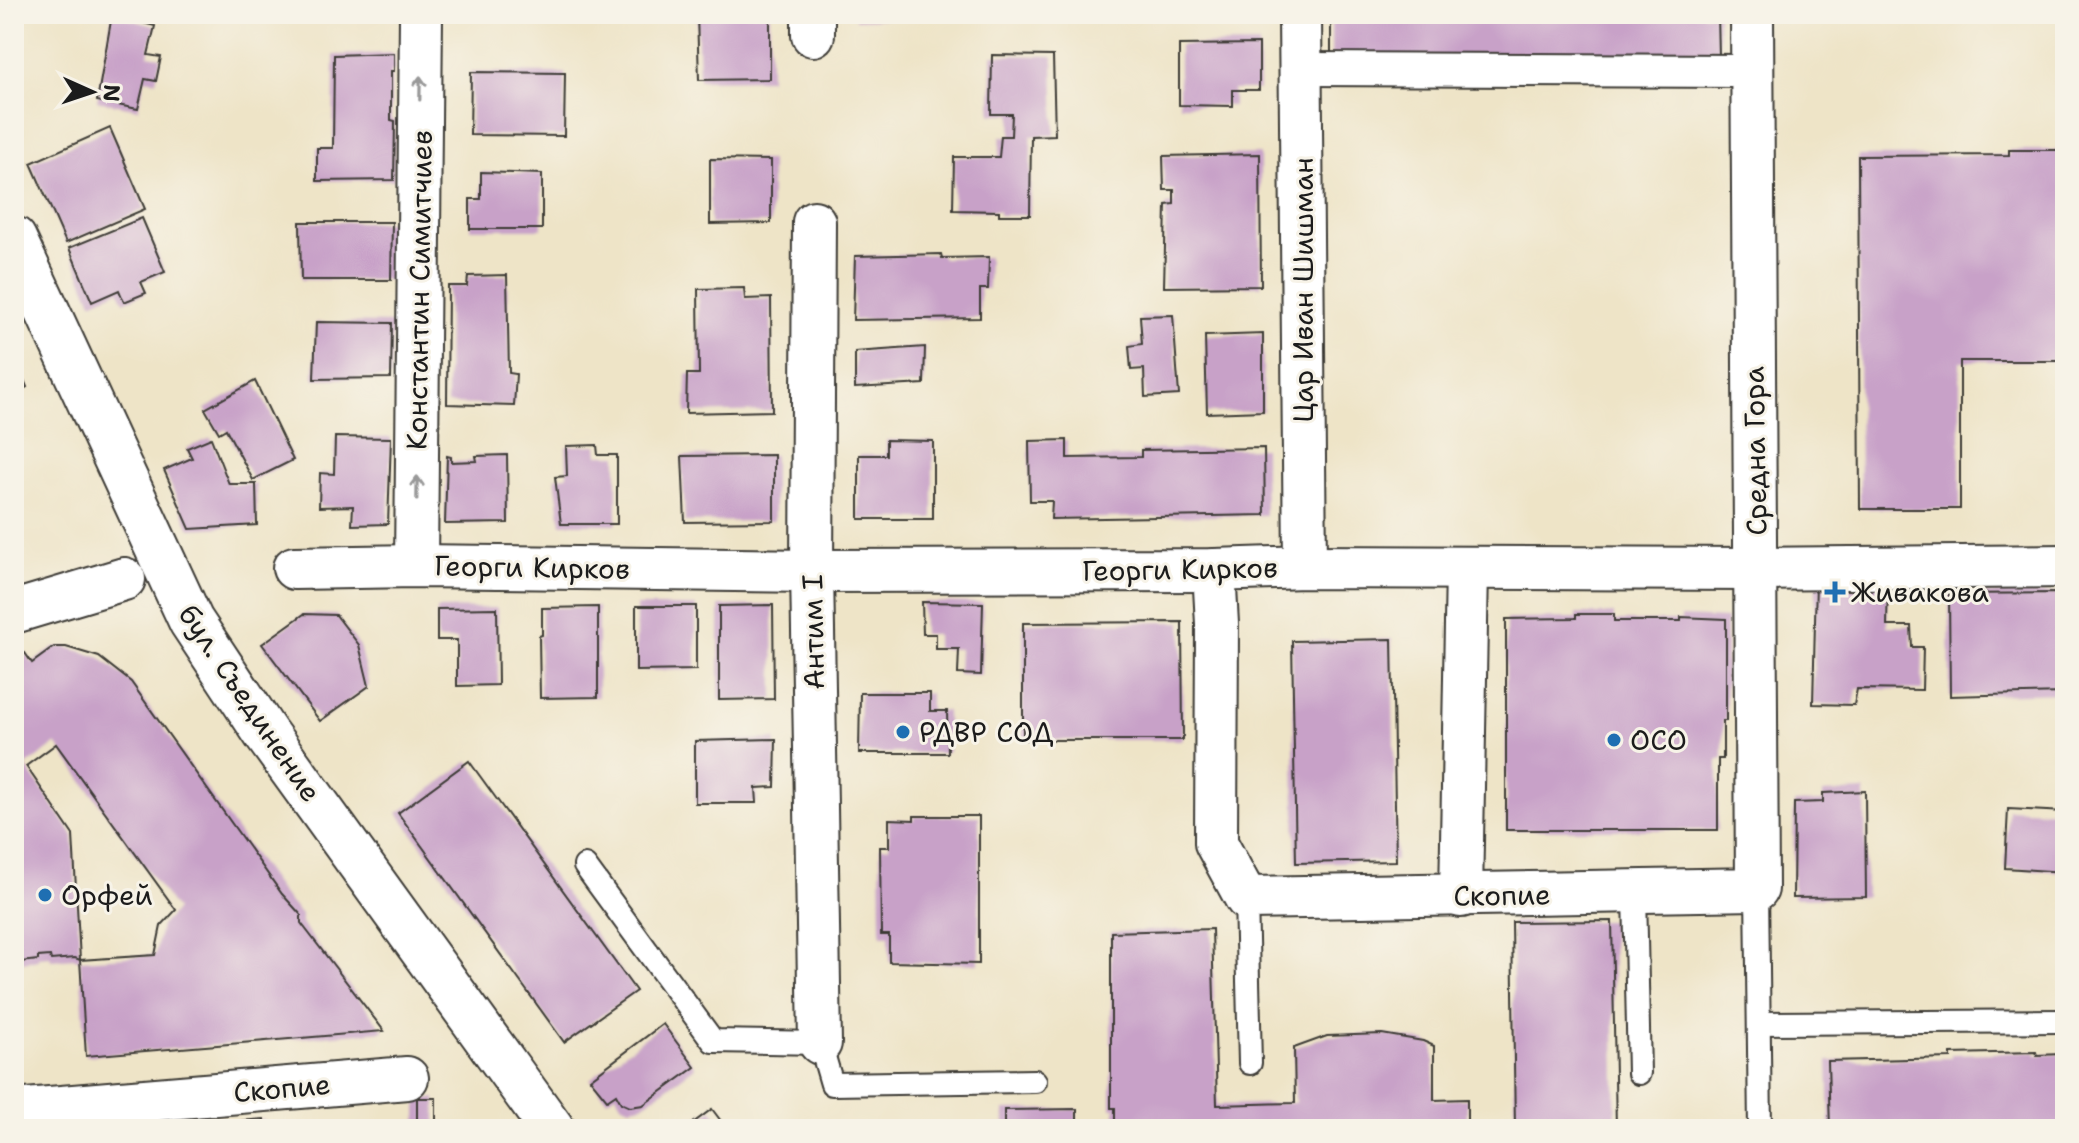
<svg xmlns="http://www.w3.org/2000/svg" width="2079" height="1143" font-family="'Shantell Sans',sans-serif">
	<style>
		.building { fill: #c8a1c8 }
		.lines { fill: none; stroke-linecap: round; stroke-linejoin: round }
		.service-casing { stroke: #3c3a36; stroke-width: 26 }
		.pedestrian-casing { stroke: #3c3a36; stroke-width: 36 }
		.minor-casing { stroke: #3c3a36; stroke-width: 46 }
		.primary-casing { stroke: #3c3a36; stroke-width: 48 }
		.service { stroke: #fff; stroke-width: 22 }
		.pedestrian { stroke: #fff; stroke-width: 32 }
		.minor { stroke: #fff; stroke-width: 42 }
		.primary { stroke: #fff; stroke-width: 44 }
		.oneway { stroke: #999 }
		.poi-dot { fill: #1f6fb2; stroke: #f7f3e8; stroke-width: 3 }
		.labels { text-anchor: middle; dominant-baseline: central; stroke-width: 6; stroke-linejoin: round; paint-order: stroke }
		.street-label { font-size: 28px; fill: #1c1c1c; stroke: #f7f3e8 }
		.poi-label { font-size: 28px; fill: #1c1c1c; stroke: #f7f3e8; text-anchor: start }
	</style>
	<rect width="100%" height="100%" fill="#f7f3e8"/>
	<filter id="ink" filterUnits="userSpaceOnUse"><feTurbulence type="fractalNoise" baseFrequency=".0125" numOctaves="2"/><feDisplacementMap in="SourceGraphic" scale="16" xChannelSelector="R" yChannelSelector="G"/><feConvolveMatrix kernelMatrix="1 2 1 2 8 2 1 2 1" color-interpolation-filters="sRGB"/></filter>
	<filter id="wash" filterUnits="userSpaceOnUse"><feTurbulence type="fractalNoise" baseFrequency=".006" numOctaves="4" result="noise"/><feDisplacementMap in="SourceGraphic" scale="32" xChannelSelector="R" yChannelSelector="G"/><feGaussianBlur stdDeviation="1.8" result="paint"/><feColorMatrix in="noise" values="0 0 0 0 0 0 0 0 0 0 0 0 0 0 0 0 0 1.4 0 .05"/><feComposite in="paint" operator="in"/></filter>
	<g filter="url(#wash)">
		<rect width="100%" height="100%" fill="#eee4c7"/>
		<g id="blocks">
			<g class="building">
				<polygon points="697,14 770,14 770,79 699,80"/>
				<polygon points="855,14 925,14 925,17 855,20"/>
				<polygon points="1331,14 1718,14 1719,57 1331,59"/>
				<polygon points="112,15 155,26 148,55 161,57 156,81 145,79 138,109 97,101"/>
				<polygon points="1259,44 1259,90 1233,90 1233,106 1179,105 1179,45"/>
				<polygon points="394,53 394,71 391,71 391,120 395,121 394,180 317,181 317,148 333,148 334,55"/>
				<polygon points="992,55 1053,56 1055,135 1031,136 1030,215 999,215 999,211 953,210 954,157 999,157 1001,136 1011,136 1012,114 991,114"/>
				<polygon points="471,72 565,73 564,136 470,135"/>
				<polygon points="110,128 145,209 66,243 31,163"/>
				<polygon points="2009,150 2063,150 2065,154 2065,361 1960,361 1960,509 1860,509 1858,156 2009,155"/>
				<polygon points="1260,154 1261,286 1164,287 1166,205 1174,204 1174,190 1164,190 1163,156"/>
				<polygon points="710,159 771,160 771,223 710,224"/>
				<polygon points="481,172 542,174 542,229 470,229 470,199 481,199"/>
				<polygon points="142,218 165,272 141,282 146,293 124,302 119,290 92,302 69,248"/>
				<polygon points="300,222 392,222 391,280 301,280"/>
				<polygon points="941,254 942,258 989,257 988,289 980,289 980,318 853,320 855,256"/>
				<polygon points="507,275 509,373 516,374 514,406 447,404 448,286 467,286 468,276"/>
				<polygon points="744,288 745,299 771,298 772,411 686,413 687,374 699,374 698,289"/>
				<polygon points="1173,315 1179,395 1145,397 1144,369 1131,370 1129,346 1142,344 1140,316"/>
				<polygon points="316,322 392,323 391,378 314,379"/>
				<polygon points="1263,334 1263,411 1207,413 1205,336"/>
				<polygon points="925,347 924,384 855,388 855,352"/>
				<polygon points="14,356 27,387 14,395"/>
				<polygon points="255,381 293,460 253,480 226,429 219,433 205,409"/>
				<polygon points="335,437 391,438 388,524 352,525 353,506 319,507 320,473 334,474"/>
				<polygon points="211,438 229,484 256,484 257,525 190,529 164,470 192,458 187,448"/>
				<polygon points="886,440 933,441 933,519 859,519 859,455 886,455"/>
				<polygon points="1067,440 1067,458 1141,457 1141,450 1264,448 1265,515 1051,519 1052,501 1030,501 1029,441"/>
				<polygon points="597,445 598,455 617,455 617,524 561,524 555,477 567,476 566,446"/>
				<polygon points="507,455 508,523 445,524 447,456 451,457 451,462 477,461 476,456"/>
				<polygon points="774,455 774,521 685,522 682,456"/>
				<polygon points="1888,580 1887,626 1911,626 1912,647 1923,647 1922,690 1857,689 1854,705 1813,704 1816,581"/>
				<polygon points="2065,593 2065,693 1950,696 1949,594"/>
				<polygon points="922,602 983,603 981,675 958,674 959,649 936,649 936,634 923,634"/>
				<polygon points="773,605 774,699 719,700 719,606"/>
				<polygon points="636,606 696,606 696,670 636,671"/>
				<polygon points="598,607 598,697 540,698 539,636 542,635 542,608"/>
				<polygon points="497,608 498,685 457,686 457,640 437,640 437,609"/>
				<polygon points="304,614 336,615 359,645 369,686 320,721 262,644"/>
				<polygon points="1576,614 1614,614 1614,621 1681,621 1681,617 1726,619 1726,721 1723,721 1723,759 1718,759 1718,830 1506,830 1506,619 1576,618"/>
				<polygon points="1182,622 1183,740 1023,740 1023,623"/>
				<polygon points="1392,639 1396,861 1296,863 1292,641"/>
				<polygon points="54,647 66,647 99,657 131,682 282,894 301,915 301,923 384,1031 86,1056 80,960 155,955 161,926 176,910 56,744 26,766 73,835 80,960 75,958 51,960 50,956 38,957 38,960 21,962 20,958 14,960 14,656 25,653 32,663"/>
				<polygon points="860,693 930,693 930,711 947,711 948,753 859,753"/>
				<polygon points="776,739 775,787 756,788 757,803 695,803 695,741"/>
				<polygon points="469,761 636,991 564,1042 398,813"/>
				<polygon points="1865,791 1866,897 1793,898 1794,803 1823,802 1823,793"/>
				<polygon points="2008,809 2065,812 2065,872 2005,868"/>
				<polygon points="914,816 979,816 979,964 889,962 889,935 881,935 880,847 889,847 889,819 914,820"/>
				<polygon points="1612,921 1616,1129 1515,1129 1512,922"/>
				<polygon points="1212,929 1217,1105 1295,1103 1294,1048 1327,1036 1382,1034 1423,1041 1434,1046 1434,1100 1467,1099 1467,1129 1115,1129 1115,1108 1111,1108 1111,932"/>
				<polygon points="663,1024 695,1067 643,1105 630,1107 621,1103 616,1094 607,1100 590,1079"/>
				<polygon points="2062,1050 2065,1050 2065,1129 1830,1129 1828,1061 1951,1058 1951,1054 2036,1052 2037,1055 2062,1054"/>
				<polygon points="417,1098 436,1098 436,1128 417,1129"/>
				<polygon points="712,1109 727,1129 685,1129"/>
				<polygon points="1077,1109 1077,1129 1004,1129 1004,1110"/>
				<polygon points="264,1119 265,1129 165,1129 165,1127"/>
			</g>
		</g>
	</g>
	<g filter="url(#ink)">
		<use href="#blocks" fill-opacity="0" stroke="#3c3a36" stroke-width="2"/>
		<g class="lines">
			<g class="service-casing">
				<g id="service">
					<polyline points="585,866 713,1041 820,1043 832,1084 1035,1081"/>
					<polyline points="1757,889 1760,1129"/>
					<polyline points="1635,893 1639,1073"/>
					<polyline points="1246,898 1250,1063"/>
					<polyline points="1759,1023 2065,1021"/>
				</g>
			</g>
			<g class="pedestrian-casing">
				<polyline id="pedestrian" points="1302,69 1751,71"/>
			</g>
			<g class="minor-casing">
				<g id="minor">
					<polyline points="813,14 813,35"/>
					<polyline points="1300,14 1305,567"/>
					<polyline points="814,222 812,571 820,1043"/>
					<polyline points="416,566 421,14"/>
					<polyline points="294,568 416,566 812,571 1214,570 1305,567 1756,569 2065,566"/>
					<polyline points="1214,570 1217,624 1216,843 1246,898 1757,889 1752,14"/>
					<polyline points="14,612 124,579"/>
					<polyline points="1461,896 1467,569"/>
					<polyline points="14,1111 407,1078"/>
				</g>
			</g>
			<g class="primary-casing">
				<polyline id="primary" points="14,239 191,621 266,734 552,1129"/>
			</g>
			<use href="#service" class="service"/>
			<use href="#pedestrian" class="pedestrian"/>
			<use href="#minor" class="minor"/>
			<use href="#primary" class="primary"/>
		</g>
		<defs><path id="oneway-shaft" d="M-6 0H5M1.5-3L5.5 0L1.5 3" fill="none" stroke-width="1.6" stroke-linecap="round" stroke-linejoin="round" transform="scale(2)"/></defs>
		<g class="oneway">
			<use href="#oneway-shaft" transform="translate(420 88) rotate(-89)"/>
			<use href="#oneway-shaft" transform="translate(417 488) rotate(-89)"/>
		</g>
	</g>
	<g class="poi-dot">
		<path d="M1831 580h8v8h8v8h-8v8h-8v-8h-8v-8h8z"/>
		<circle cx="903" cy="732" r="8"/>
		<circle cx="1614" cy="740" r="8"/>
		<circle cx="45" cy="895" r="8"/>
	</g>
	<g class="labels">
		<g class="street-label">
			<text transform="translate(419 290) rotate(-89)">Константин Симитчиев</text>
			<text transform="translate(1303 290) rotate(-90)">Цар Иван Шишман</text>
			<text transform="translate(1755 451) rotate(-91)">Средна Гора</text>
			<text transform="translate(532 567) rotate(1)">Георги Кирков</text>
			<text transform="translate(1180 569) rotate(-1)">Георги Кирков</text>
			<text transform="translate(813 632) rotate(-91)">Антим I</text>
			<text transform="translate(250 703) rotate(56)">бул. Съединение</text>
			<text transform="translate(1502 895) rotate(-1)">Скопие</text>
			<text transform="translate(282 1088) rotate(-5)">Скопие</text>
		</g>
		<g class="poi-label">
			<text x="1851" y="592">Живакова</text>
			<text x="919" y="732">РДВР СОД</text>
			<text x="1630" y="740">ОСО</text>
			<text x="61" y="895">Орфей</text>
		</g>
	</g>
	<rect width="2079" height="1143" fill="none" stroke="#f7f3e8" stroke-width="48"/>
	<g transform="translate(92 92) rotate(93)" stroke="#f7f3e8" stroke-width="6" paint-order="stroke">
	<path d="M0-6L14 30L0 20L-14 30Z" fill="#1c1c1c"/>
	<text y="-12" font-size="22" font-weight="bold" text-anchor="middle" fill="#1c1c1c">N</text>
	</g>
</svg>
